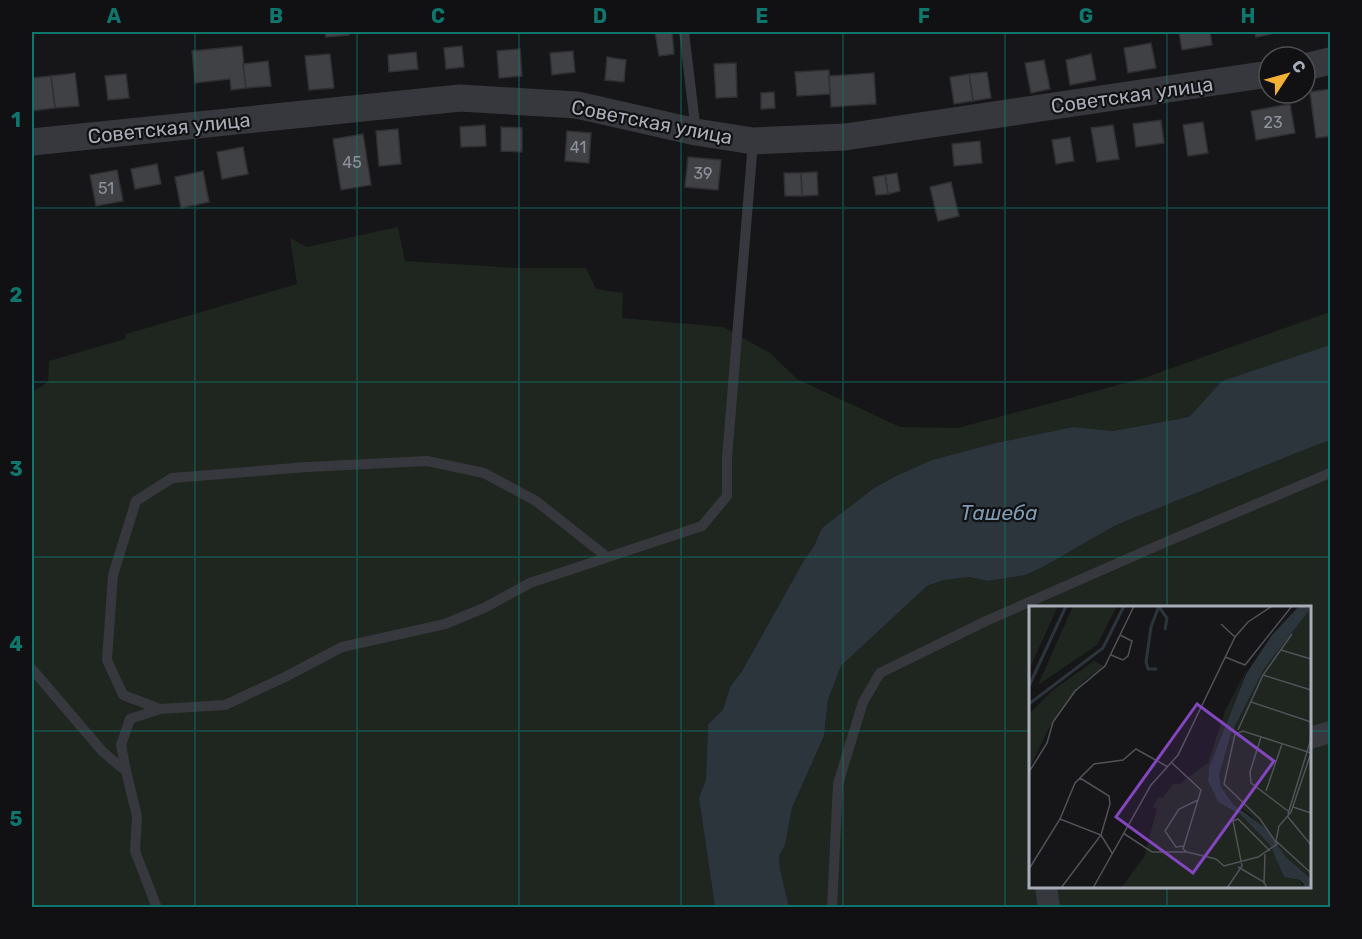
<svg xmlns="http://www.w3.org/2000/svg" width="1362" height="939" font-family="Rubik,sans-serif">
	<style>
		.green { fill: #1e261f; fill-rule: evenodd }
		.water { fill: #2c353c }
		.building { fill: #404145; stroke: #303034; stroke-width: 1.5 }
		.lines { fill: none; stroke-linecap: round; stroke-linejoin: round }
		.service { stroke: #37383d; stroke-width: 10 }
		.minor { stroke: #37383d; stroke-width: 22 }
		.tertiary { stroke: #37383d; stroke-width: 27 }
		.grid { fill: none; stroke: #0f766e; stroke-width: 1.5; stroke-opacity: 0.55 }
		.labels { text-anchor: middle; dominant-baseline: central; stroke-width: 4.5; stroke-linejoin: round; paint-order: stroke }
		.number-label { font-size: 16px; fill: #8e929b }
		.street-label { font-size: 20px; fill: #a8adb8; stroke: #111113 }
		.water-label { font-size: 21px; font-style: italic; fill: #7f9bb3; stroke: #111113 }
		.inset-river { fill: none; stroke: #2c353c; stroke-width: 3 }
		.inset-road { fill: none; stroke: #505258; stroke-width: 1.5 }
		.view { fill: #8446be; fill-opacity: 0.15; stroke: #8446be; stroke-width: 3 }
		.inset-edge { fill: none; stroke: #a8adb8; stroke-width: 3 }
		.neatline { fill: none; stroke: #0f766e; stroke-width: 2 }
		.grid-label { font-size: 20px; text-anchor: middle; font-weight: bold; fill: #0f766e }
	</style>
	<rect width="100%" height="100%" fill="#161618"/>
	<g class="green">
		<polygon points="398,227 405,261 519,268 586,268 596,289 623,293 622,318 723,327 770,353 797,379 900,427 958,428 1144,378 1330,312 1330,345 1222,381 1189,417 1113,431 1073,427 996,443 933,460 896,476 874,488 822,528 814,546 803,562 742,671 730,687 723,710 708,724 706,779 699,798 715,907 32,907 32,392 48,382 49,361 125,339 126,334 297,284 290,238 307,247"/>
		<path d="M1330 441V907H789L780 869 779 856 785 845 792 808 824 736 828 700 841 666 927 586 944 580 969 577 988 581 1025 575 1041 568 1116 525 1324 442ZM1030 608H1310V886H1030Z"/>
	</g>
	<polygon class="water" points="1330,345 1330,441 1324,442 1116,525 1041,568 1025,575 988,581 969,577 944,580 927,586 841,666 828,700 824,736 792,808 785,845 779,856 780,869 789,907 715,907 699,798 706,779 708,724 723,710 730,687 742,671 803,562 814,546 822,528 874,488 896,476 932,460 996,443 1073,427 1113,431 1189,417 1222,381"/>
	<g class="building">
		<polygon points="325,32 349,32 349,35 326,37"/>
		<polygon points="655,32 672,32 674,54 659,56"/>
		<polygon points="1179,32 1210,32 1212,45 1182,50"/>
		<polygon points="1255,32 1280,32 1256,37"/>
		<polygon points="1151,43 1156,68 1128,73 1124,48"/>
		<polygon points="242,46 246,88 231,90 230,79 195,83 192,51"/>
		<polygon points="462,46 464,67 446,69 444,48"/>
		<polygon points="520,49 522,76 499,78 497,51"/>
		<polygon points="573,51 575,72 552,75 550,53"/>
		<polygon points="416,52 418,69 389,72 388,55"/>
		<polygon points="330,54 334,88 309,90 305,56"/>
		<polygon points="1091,54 1096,80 1070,85 1066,60"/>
		<polygon points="607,57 626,60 624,82 605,80"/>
		<polygon points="1044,60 1050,89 1031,93 1025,63"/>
		<polygon points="268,61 271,86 246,88 243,64"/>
		<polygon points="736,63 737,97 716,98 714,64"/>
		<polygon points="829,70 830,94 797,96 795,72"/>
		<polygon points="987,72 991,98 973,101 969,74"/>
		<polygon points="75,73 79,106 55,108 51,76"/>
		<polygon points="874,73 876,104 831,107 829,76"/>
		<polygon points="126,74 129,98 108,100 105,76"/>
		<polygon points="969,74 973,101 954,104 950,77"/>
		<polygon points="51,76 55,108 32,111 32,78"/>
		<polygon points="1330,89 1330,136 1316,138 1310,92"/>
		<polygon points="774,92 775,108 761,109 761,93"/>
		<polygon points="1290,104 1295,133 1256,140 1251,111"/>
		<polygon points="1161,120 1164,143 1136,147 1133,124"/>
		<polygon points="1203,122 1208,153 1188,156 1183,125"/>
		<polygon points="485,125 486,146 461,147 460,127"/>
		<polygon points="1113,125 1119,159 1097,162 1091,128"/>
		<polygon points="501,127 522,128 522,152 501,151"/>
		<polygon points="398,129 401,164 379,166 376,131"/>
		<polygon points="567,131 591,133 589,163 565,161"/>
		<polygon points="363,134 371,185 341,190 333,139"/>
		<polygon points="1070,137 1074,161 1056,164 1052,140"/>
		<polygon points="980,141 982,163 954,166 952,144"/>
		<polygon points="243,147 248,174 222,179 217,152"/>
		<polygon points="688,157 721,160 718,190 685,187"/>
		<polygon points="157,164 161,184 135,189 131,169"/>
		<polygon points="117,170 123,201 96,206 90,175"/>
		<polygon points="203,171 209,202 181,208 175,177"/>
		<polygon points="817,172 818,195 802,196 801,173"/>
		<polygon points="784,173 801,173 802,196 785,196"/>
		<polygon points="897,173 900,191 888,194 885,175"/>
		<polygon points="885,175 888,194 876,195 873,177"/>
		<polygon points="951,182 959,216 938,221 930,187"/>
	</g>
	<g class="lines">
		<g class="service">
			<polyline points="684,32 696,132"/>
			<polyline points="32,669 103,752 126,771 137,816 135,851 157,908"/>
			<polyline points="160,709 123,695 107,660 113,575 136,501 172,478 307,467 427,461 484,473 536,501 607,557"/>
			<polyline points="126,771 121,745 130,719 160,709 225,705 285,677 342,647 445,624 484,608 530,583 702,526 727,496 727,458 753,142"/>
			<polyline points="832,908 838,784 863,702 880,673 986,621 1159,545 1330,473"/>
		</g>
		<g class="minor">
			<polyline points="1310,738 1330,732"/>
			<polyline points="1046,886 1049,908"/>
		</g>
		<g class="tertiary">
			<polyline points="1305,67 1330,61"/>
			<polyline points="32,142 460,98 577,105 696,132 753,141 845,137 1269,74"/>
		</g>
	</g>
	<path class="grid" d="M195 32V908M357 32V908M519 32V908M681 32V908M843 32V908M1005 32V908M1167 32V608M32 208H1330M32 382H1330M32 557H1330M32 731H1030M1310 731H1330M1167 886V908"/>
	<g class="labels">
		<g class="number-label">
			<text x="1273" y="122">23</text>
			<text x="578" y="147">41</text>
			<text x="352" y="162">45</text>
			<text x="703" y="173">39</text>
			<text x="106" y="188">51</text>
		</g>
		<g class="street-label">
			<text transform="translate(1132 95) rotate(-8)">Советская улица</text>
			<text transform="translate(652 122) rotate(11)">Советская улица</text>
			<text transform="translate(169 128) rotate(-6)">Советская улица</text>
		</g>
		<g class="water-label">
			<text x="999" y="512">Ташеба</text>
		</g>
	</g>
	<g transform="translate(1029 606)">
		<rect width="282" height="282" fill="#161618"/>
		<path d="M0 0H29L0 64ZM44 0H88L68 39 9 79ZM282 2V273L257 251 222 209 204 198 192 181 190 169 202 128 235 63ZM65 55 75 60 55 75 20 122 0 163V108L24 84ZM219 61 180 161 179 174 189 196 212 209 241 238 255 271 271 274 274 282H92L115 251 128 203 124 201 129 191 133 193 144 178H150L179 157 196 105Z" fill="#1e261f"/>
		<path d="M270 0 282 2 235 63 202 128 190 169 192 181 204 198 236 222 257 251 282 273V282H273L275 278 271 274 255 271 241 239 212 209 189 196 179 175 180 161 217 68 243 29Z" fill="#2c353c"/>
		<path class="inset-river" d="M130 1 138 12 136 24M128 63H119L117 56 122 21 130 0M0 80 37 0M0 98 74 42 95 0"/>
		<path class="inset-road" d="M192 18 206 31M252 44 282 53M82 49 94 54 99 50 103 35 91 29M196 51 216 59 263 0M234 69 263 28M222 96 282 116M209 124 234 69 282 84M232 131 221 166 222 177 259 205M282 147 262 206 250 220 247 235 282 267M143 157 172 184 154 243 158 246M0 166 18 137 24 116 46 85 76 60 105 0M237 185 253 138M264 201 282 207M259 208 282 133M259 211 282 239M31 213 72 229 83 247M94 227 123 246H158L187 253 195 260 229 251 248 238 231 213 195 178 206 128 214 125 282 147M155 240 147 241 136 225 150 203 169 194M209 261 235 276 238 282M0 263 31 213 46 177 65 158 94 154 107 143 139 161M235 278 236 248M32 282 72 229 81 198 80 190 51 172M64 282 122 179 149 149 206 31 219 16 243 0M198 282 213 260 204 215 209 213 241 245"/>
		<path class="view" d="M168 98 245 155 164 267 87 211Z"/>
		<rect width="282" height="282" class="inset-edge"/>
	</g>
	<rect width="1362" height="939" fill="none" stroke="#111113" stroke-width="66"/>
	<g transform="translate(1287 75) rotate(54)"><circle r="28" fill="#111113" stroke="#4d4f55" stroke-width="1.5"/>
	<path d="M0-4.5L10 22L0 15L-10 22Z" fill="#f2b134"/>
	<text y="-9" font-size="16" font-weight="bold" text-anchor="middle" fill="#a8adb8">С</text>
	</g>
	<rect x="33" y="33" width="1296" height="873" class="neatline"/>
	<g class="grid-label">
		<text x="114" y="23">A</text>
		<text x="276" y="23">B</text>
		<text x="438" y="23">C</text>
		<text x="600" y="23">D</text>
		<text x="762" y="23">E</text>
		<text x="924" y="23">F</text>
		<text x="1086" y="23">G</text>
		<text x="1248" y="23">H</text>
		<text x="16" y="127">1</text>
		<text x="16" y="302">2</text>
		<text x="16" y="476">3</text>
		<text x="16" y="651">4</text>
		<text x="16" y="826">5</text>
	</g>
</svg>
